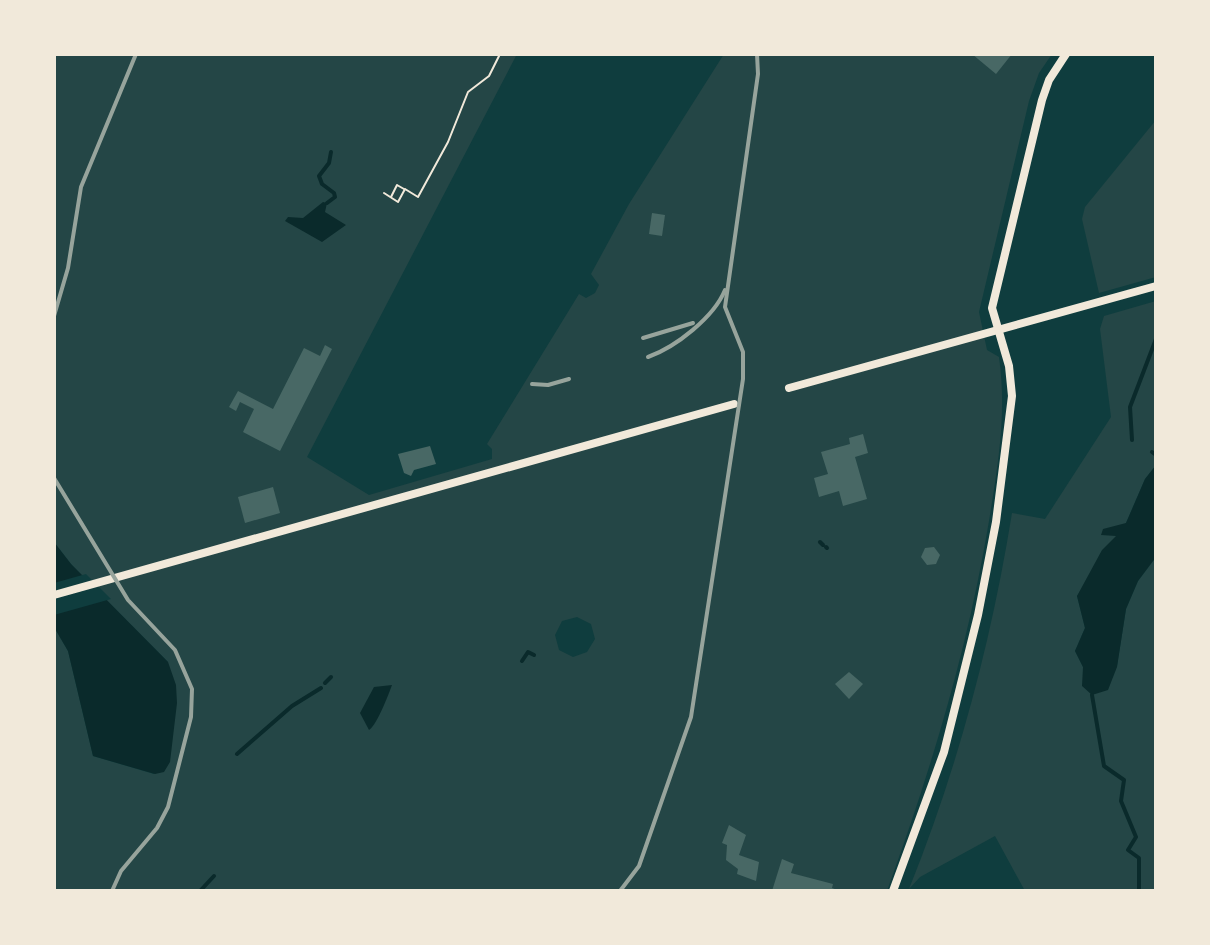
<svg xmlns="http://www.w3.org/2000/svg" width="1210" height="945" font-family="Merriweather,serif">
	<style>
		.green { fill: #244646; fill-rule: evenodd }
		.water { fill: #0a2a2b }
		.pier { fill: #0f3d3e }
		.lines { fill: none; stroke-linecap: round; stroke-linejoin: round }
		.stream { stroke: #0a2a2b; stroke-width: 4 }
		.building { fill: #486865 }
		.path { stroke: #f1e9da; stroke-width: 2 }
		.minor { stroke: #f1e9da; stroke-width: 8 }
		.rail { stroke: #97a49c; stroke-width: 4 }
	</style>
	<rect width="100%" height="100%" fill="#0f3d3e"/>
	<g class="green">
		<path d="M54 54H517L307 457 369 495 492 459V449L487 444 579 294 586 298 595 293 599 285 591 274 629 204 724 54H1052L1039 73 1029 101 979 312 987 350 999 357C1007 413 998 465 989 521 967 652 932 766 887 891H54V627L68 651 93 756 154 774 168 662 71 564 54 542ZM577 617 591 624 595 639 587 652 573 657 559 650 555 635 562 621Z"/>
		<polygon points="1156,120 1156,277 1099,293 1082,219 1085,207"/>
		<path d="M1156 301V465L1145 479 1126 523 1077 596 1085 628 1075 651 1083 667 1111 677 1117 666 1126 609 1138 581 1156 557V891H1025L995 836 920 877 909 889C958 767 991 643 1012 513L1045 519 1111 417 1100 329 1104 316Z"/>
	</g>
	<g class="water">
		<polygon points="323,202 327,203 325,212 346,225 322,242 285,221 288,217 303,218"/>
		<polygon points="1156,465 1156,557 1138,581 1126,609 1117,667 1108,690 1092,695 1082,686 1083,667 1075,651 1085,628 1077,596 1102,550 1116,536 1101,535 1103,529 1126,523 1145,479"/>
		<polygon points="54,542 71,564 168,662 176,685 177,703 170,762 164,772 155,774 93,756 68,651 54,627"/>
		<path d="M392 685C389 693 377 725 369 730L360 713 374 687Z"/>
	</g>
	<polygon class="pier" points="86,574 111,599 54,615 54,583"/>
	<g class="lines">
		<g class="stream">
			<polyline points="327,203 335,197 334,193 322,184 319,176 329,163 331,152"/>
			<polyline points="1132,440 1130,407 1156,339"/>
			<polyline points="1152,452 1156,455"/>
			<polyline points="820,542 823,545"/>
			<polyline points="826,547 827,548"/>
			<polyline points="522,661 528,652 534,655"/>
			<polyline points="325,683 331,677"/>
			<polyline points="1092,695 1104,766 1124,780 1121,801 1136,837 1128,850 1139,858 1139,891"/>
			<polyline points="237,754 292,706 321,688"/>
			<polyline points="200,891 214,876"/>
		</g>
	</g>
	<g class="building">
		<polygon points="972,54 1012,54 996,74"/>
		<polygon points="652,213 665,215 662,236 649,234"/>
		<polygon points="325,345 332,349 280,451 243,432 254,409 240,402 236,411 229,407 238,391 273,409 304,348 320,356"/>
		<polygon points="863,434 868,453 855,457 867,499 843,506 839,491 819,497 814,478 828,474 821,452 850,444 849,438"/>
		<polygon points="430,446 436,464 414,470 411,476 404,473 398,454"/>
		<polygon points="273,487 280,513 245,523 238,497"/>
		<polygon points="934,547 940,555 936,564 927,565 921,557 925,548"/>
		<polygon points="849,672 863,684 849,699 835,684"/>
		<polygon points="729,825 746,835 739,855 759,862 756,881 737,874 738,869 726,860 727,845 722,843"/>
		<polygon points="782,859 794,864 791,873 833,884 832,888 840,891 772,891"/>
	</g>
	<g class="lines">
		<g class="path">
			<polyline points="384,193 398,202 405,189 418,197 448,142 468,92 489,76 500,54"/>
			<polyline points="391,197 397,185 404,189"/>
		</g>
		<g class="minor">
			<polyline points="789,388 1156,286"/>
			<polyline points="54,595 734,404"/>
			<polyline points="893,891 944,752 978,615 996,522 1012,396 1009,366 992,308 1042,100 1049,80 1066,54"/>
		</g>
		<g class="rail">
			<polyline points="54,316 68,268 81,187 136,54"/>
			<polyline points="643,338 693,323"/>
			<path d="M648 357C676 347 714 317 725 290"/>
			<polyline points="532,384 548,385 569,379"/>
			<polyline points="54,478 128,600 175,650 192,689 191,717 168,807 157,828 121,871 112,891"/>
			<polyline points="620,891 639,866 691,717 743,379 743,352 725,307 758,74 757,54"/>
		</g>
	</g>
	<rect width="1210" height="945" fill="none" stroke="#f1e9da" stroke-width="112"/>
</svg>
